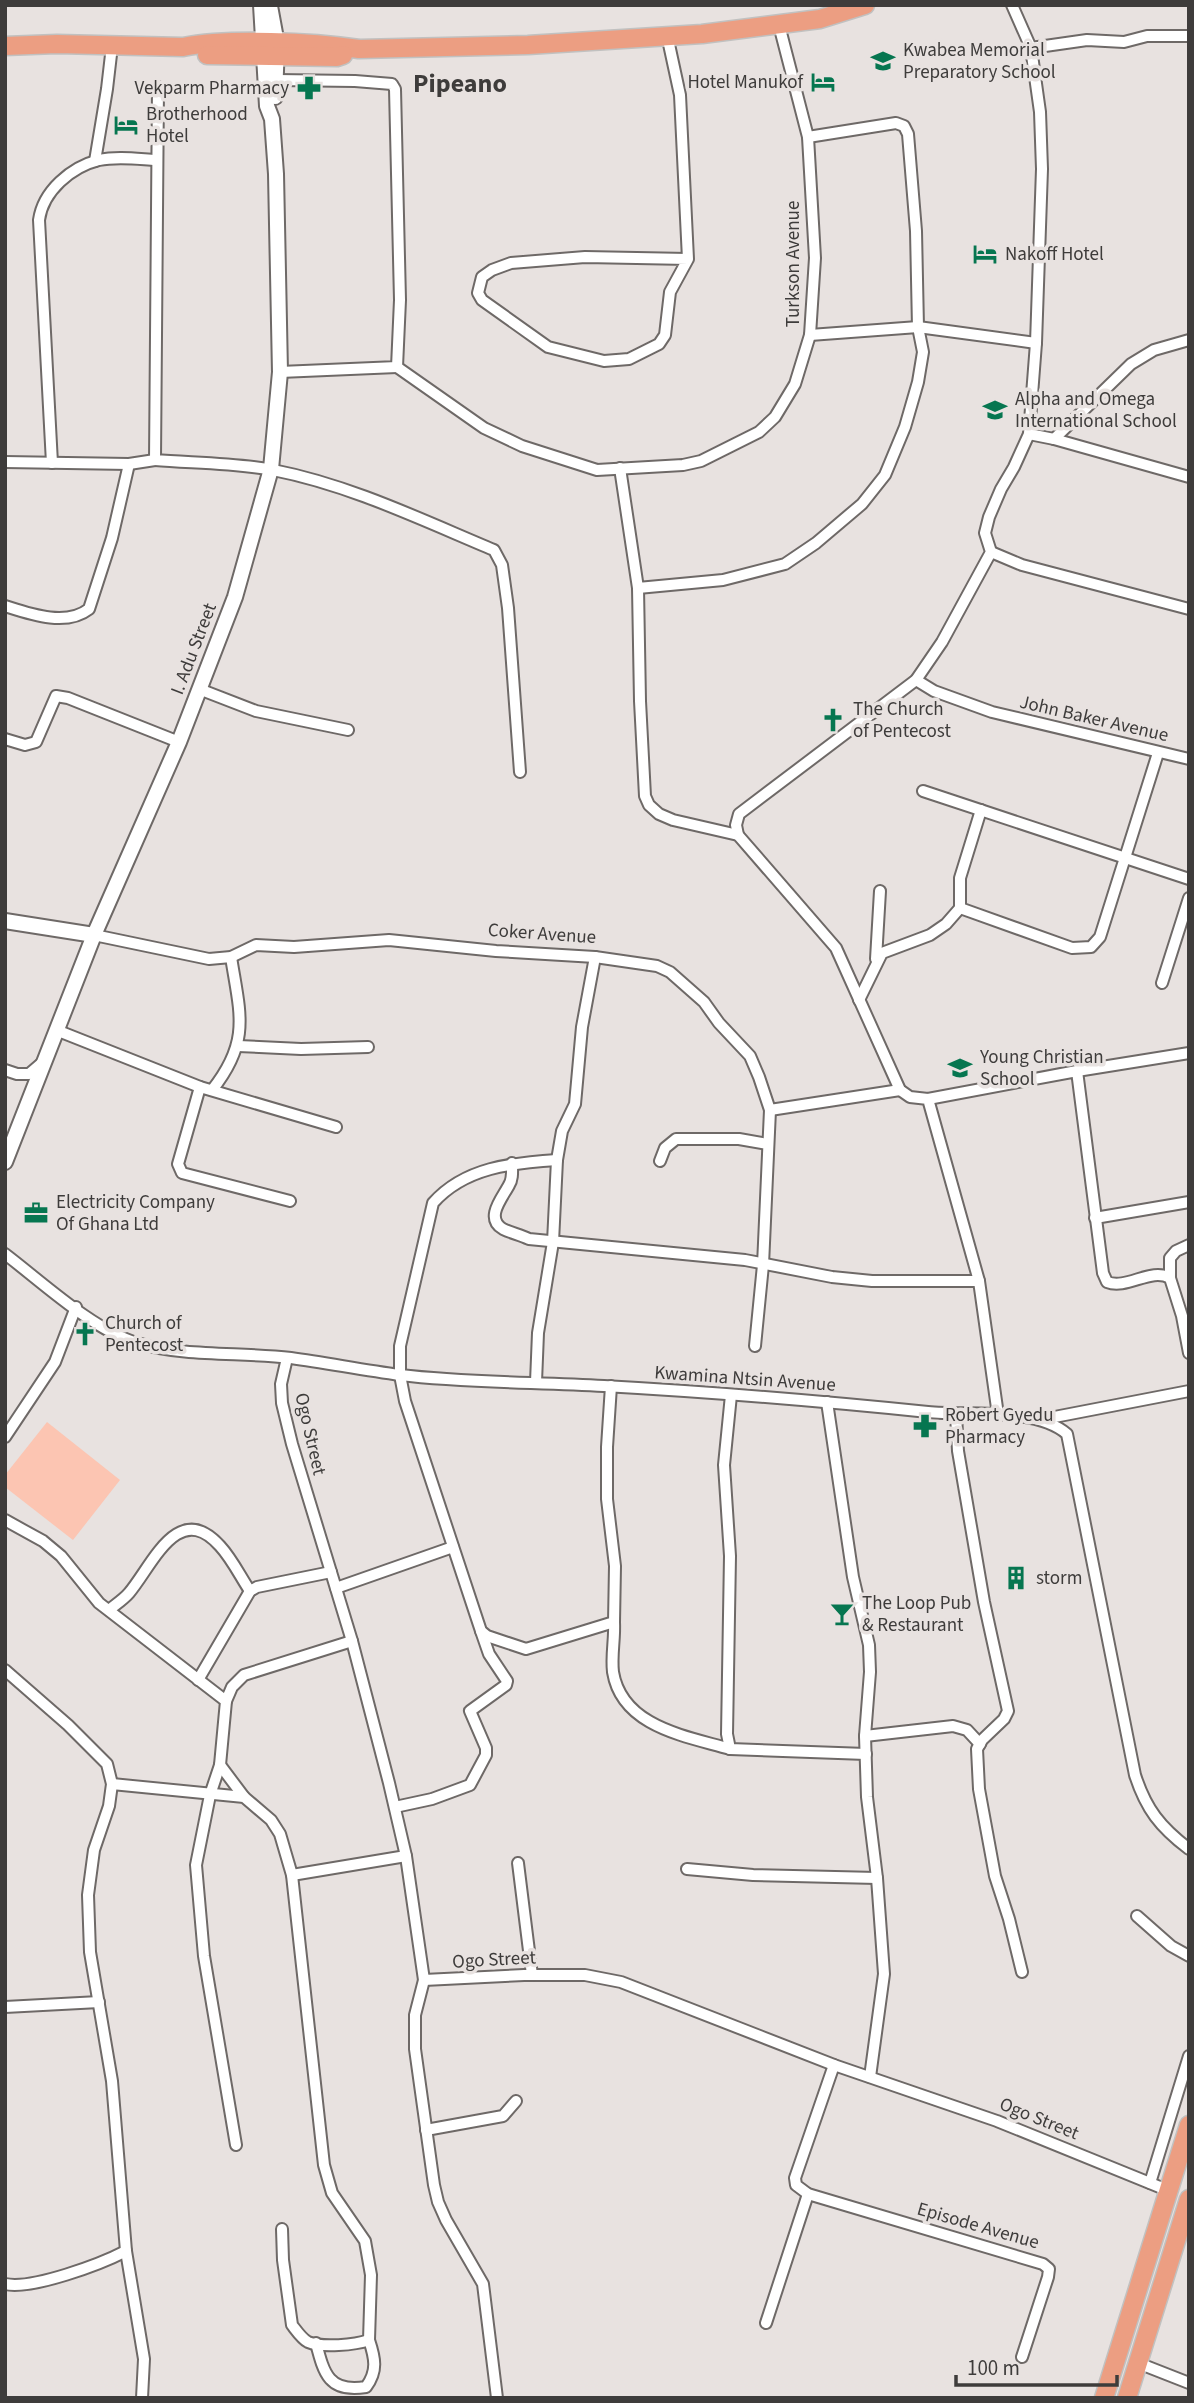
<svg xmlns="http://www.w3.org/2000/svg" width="1194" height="2403" font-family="'Source Sans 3',sans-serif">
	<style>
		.green { fill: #fcc5b2 }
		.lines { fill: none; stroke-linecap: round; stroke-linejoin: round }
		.minor-casing { stroke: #6e6967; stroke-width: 14 }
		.tertiary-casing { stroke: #6e6967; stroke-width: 18 }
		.trunk-casing { stroke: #c1c1c0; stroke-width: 21 }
		.minor { stroke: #fff; stroke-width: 10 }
		.tertiary { stroke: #fff; stroke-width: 14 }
		.trunk { stroke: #ec9e82; stroke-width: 18 }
		.labels { text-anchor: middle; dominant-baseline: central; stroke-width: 7; stroke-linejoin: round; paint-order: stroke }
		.poi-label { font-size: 19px; fill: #3e3c3b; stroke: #e8e2e0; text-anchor: start }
		.street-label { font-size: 19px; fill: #3e3c3b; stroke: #e8e2e0 }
		.district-label { font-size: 26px; font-weight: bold; fill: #3e3c3b; stroke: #e8e2e0 }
	</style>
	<rect width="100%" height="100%" fill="#e8e2e0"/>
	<polygon class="green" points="47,1422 120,1480 73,1540 5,1487 5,1475"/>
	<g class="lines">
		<g class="minor-casing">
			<g id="minor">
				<polyline points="667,35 680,95 688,259 670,292 665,335 659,344 629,359 604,361 548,347 482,300 478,293 482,277 492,270 511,263 585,257 688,259"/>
				<polyline points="1031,48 1087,40 1124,42 1147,36 1189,36"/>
				<polyline points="276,80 355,81 392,84 395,89 400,300 397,367 280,372"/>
				<path d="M158 87 155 460C192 463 237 463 273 470 350 485 422 520 494 550L502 565 508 608 520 772"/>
				<polyline points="95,161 107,89 112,46"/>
				<polyline points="810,335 918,327 1036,343"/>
				<polyline points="397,367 484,428 522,446 597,470 683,465 701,461 759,432 775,417 795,384 810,335 815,258 808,137 779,25"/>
				<polyline points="1029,434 1054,439 1189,477"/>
				<polyline points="1054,439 1131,364 1154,350 1189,340"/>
				<polyline points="5,462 129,464 155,460"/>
				<path d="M52 463 39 220C43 191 71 167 99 160 117 156 138 159 156 160"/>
				<polyline points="620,468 638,588 723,580 785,564 816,543 862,504 885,475 905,427 918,382 923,352 918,327 916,231 908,134 904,126 896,123 808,137"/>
				<polyline points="991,552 1022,565 1189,609"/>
				<polyline points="638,588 640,701 645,796 649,805 659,814 673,820 738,835 836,948 900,1090 910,1097 928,1099 979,1281 998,1415"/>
				<path d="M5 606C30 614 66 627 89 609L112 538 129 464"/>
				<polyline points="916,680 934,691 992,712 1189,759"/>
				<polyline points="199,689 256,711 348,730"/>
				<polyline points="5,739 25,745 36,742 56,696 68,698 179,742"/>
				<polyline points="923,791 1189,879"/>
				<polyline points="738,835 736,825 739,814 916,680 942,642 991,552 985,533 989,517 1001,489 1014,467 1029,434 1036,343 1042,169 1040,112 1031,48 1012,5"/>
				<polyline points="960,908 1072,948 1091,947 1100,937 1158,753"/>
				<polyline points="94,935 209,959 231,957 256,945 294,947 389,940 496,951 595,957 657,966 670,972 704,1002 719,1023 750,1056 759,1077 770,1110 763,1265 755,1346"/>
				<polyline points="876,959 880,891"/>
				<polyline points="1162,983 1189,898"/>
				<polyline points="859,1000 882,953 930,935 946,924 960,908 960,878 981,810"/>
				<polyline points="56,1030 200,1087 336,1127"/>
				<polyline points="238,1046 301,1049 368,1047"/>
				<polyline points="5,1070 17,1074 29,1074 43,1062"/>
				<polyline points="1077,1071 1189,1053"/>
				<polyline points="200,1087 178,1164 182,1173 290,1201"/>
				<path d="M212 1090C251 1041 240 1014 231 957"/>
				<path d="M928 1099 1077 1071 1103 1273 1107 1282C1127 1290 1151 1267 1170 1278L1182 1316 1189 1353"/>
				<polyline points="770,1110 900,1090"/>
				<path d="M557 1160C512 1163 465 1167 433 1203L400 1346V1375L405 1401 478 1622 481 1631 487 1636 526 1649 614 1622 615 1566 607 1499V1447L611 1386"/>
				<polyline points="660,1161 665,1148 676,1139 739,1139 768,1144"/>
				<path d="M512 1163C512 1171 513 1179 509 1185 503 1197 484 1218 503 1229 511 1233 521 1235 529 1239L745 1260 832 1277 872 1281H979"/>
				<polyline points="1095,1218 1189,1202"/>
				<path d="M5 1254C42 1282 93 1330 137 1343 186 1357 240 1352 291 1358 327 1363 363 1370 400 1375 467 1383 536 1382 604 1386 712 1392 820 1401 928 1412 968 1416 1036 1407 1067 1434L1135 1775C1146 1809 1160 1827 1189 1849"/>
				<polyline points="1170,1278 1170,1258 1176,1251 1189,1245"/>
				<polyline points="287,1358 281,1384 282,1403 292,1444 352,1641 389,1783 406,1856 424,1980 524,1975 585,1975 621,1982 834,2065 997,2121 1167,2190"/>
				<polyline points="536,1382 538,1333 553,1242 557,1160 562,1131 575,1104 582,1027 595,957"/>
				<polyline points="731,1395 724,1465 730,1556 727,1734 730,1749 866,1754"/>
				<polyline points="827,1402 853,1577 869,1645 870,1672 865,1736 867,1797 877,1878 884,1974 870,2077"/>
				<polyline points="956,1415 958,1451 984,1602 1008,1711 1004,1719 982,1740 977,1749 979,1789 995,1876 1009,1919 1022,1972"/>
				<polyline points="1044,1419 1189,1391"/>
				<polyline points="5,1437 55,1362 76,1307"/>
				<polyline points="5,1520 43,1541 61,1556 99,1603 226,1701 220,1765 210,1795 196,1865 204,1956 236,2145"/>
				<polyline points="336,1588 453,1547"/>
				<path d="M109 1610C115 1605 124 1599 129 1593 152 1566 178 1499 220 1546 232 1559 240 1576 250 1591"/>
				<path d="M614 1622C615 1639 611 1655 613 1672 622 1727 686 1736 730 1749"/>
				<polyline points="5,1670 68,1725 107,1764 112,1784 109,1806 94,1850 88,1895 90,1952 112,2081 126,2251 144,2359 142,2398"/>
				<polyline points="198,1680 250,1591 257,1587 331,1572"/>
				<polyline points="226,1701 232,1687 244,1675 352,1641"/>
				<polyline points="865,1736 953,1726 967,1730 980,1744"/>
				<polyline points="220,1765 244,1797"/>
				<path d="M112 1784 244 1797 271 1820 280 1834 292 1875 324 2165 332 2193 365 2241 371 2275 369 2340C355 2345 322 2348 308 2342 302 2339 296 2330 292 2325L283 2260 282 2229"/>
				<polyline points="395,1807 432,1799 470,1785 486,1755 486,1748 470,1711 506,1685 507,1681 489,1654 481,1631"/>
				<polyline points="518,1863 532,1975"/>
				<polyline points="687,1869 753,1875 877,1878"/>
				<polyline points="292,1875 406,1856"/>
				<polyline points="1137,1916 1171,1946 1189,1956"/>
				<polyline points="424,1980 415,2015 415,2049 434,2185 438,2202 446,2220 483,2284 497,2398"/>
				<polyline points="5,2007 99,2002"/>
				<polyline points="834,2065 795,2178 796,2185 808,2194 1043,2264 1049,2269 1048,2277 1022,2357"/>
				<polyline points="426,2130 503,2116 516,2101"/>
				<polyline points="1150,2183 1189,2056"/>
				<path d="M5 2284C32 2290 101 2264 126 2251"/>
				<polyline points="766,2323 808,2194"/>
				<path d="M316 2343C324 2374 329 2393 366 2387 378 2371 375 2358 369 2340"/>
				<polyline points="1138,2363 1189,2383"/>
			</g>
		</g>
		<g class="tertiary-casing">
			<g id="tertiary">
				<polyline points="270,6 277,44 275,97"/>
				<polyline points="5,921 94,935"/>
				<polyline points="5,1162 94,935 179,742 235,597 271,469 280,372 276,174 272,119 267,106 261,5"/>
			</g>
		</g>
		<g class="trunk-casing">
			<g id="trunk">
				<path d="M5 46 57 44 183 47C229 38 312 42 359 49L528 45 702 34 820 19 865 5"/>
				<polyline points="207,55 337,57 343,55"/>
				<polyline points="1104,2398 1189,2125"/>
				<polyline points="1127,2398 1189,2199"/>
			</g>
		</g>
		<use href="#minor" class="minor"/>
		<use href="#tertiary" class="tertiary"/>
		<use href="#trunk" class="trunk"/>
	</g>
	<defs>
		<g id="school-bare" transform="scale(1.89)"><path d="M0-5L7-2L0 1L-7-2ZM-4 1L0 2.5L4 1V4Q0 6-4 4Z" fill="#067650" stroke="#e8e2e0" stroke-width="2.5" paint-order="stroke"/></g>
		<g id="hotel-bare" transform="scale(1.89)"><path d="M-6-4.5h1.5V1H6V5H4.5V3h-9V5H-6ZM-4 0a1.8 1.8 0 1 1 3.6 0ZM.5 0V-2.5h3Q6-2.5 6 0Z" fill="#067650" stroke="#e8e2e0" stroke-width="2.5" paint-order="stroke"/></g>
		<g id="pharmacy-bare" transform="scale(1.89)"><path d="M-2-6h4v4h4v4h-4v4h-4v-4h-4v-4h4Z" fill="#067650" stroke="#e8e2e0" stroke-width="2.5" paint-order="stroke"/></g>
		<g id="church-bare" transform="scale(1.89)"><path d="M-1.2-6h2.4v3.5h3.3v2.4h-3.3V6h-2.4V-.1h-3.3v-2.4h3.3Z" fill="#067650" stroke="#e8e2e0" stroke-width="2.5" paint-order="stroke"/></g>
		<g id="office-bare" transform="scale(1.89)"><path d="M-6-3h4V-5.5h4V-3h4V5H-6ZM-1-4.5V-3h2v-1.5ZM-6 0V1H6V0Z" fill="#067650" stroke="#e8e2e0" stroke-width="2.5" paint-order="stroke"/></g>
		<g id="building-bare" transform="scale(1.89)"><path d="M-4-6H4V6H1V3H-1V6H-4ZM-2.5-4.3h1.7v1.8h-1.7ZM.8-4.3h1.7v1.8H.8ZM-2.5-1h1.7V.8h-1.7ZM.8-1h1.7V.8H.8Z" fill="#067650" stroke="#e8e2e0" stroke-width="2.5" paint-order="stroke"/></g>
		<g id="bar-bare" transform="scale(1.89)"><path d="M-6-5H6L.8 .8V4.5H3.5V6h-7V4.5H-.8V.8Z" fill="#067650" stroke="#e8e2e0" stroke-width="2.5" paint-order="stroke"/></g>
	</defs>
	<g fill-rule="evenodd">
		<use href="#school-bare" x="883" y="61"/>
		<use href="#hotel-bare" x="823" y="82"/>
		<use href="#pharmacy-bare" x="309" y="88"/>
		<use href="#hotel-bare" x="126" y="125"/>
		<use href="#hotel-bare" x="985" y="254"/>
		<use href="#school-bare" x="995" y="410"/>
		<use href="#church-bare" x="833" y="720"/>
		<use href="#school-bare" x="960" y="1068"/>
		<use href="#office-bare" x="36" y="1213"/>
		<use href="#church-bare" x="85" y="1334"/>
		<use href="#pharmacy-bare" x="925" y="1426"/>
		<use href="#building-bare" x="1016" y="1578"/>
		<use href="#bar-bare" x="842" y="1614"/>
	</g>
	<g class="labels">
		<g class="poi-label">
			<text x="903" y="50">Kwabea Memorial<tspan x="903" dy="22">Preparatory School</tspan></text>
			<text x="803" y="82" text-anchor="end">Hotel Manukof</text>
			<text x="289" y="88" text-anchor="end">Vekparm Pharmacy</text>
			<text x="146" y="114">Brotherhood<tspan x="146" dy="22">Hotel</tspan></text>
			<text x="1005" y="254">Nakoff Hotel</text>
			<text x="1015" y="399">Alpha and Omega<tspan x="1015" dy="22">International School</tspan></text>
			<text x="853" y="709">The Church<tspan x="853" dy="22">of Pentecost</tspan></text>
			<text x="980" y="1057">Young Christian<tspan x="980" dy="22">School</tspan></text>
			<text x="56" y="1202">Electricity Company<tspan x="56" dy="22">Of Ghana Ltd</tspan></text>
			<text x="105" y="1323">Church of<tspan x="105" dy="22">Pentecost</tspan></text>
			<text x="945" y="1415">Robert Gyedu<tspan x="945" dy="22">Pharmacy</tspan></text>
			<text x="1036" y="1578">storm</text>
			<text x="862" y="1603">The Loop Pub<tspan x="862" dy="22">&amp; Restaurant</tspan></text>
		</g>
		<g class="street-label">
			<text transform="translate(793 264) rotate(-90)">Turkson Avenue</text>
			<text transform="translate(194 649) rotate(-69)">I. Adu Street</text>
			<text transform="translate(1094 719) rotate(13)">John Baker Avenue</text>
			<text transform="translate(542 934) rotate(4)">Coker Avenue</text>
			<text transform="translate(745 1379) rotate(4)">Kwamina Ntsin Avenue</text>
			<text transform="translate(310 1434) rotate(77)">Ogo Street</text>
			<text transform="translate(494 1960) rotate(-3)">Ogo Street</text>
			<text transform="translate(1039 2119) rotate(22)">Ogo Street</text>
			<text transform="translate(978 2226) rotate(16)">Episode Avenue</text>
		</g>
		<g class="district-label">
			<text x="460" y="83">Pipeano</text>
		</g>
	</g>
	<rect width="1194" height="2403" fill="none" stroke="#3e3c3b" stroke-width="14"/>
	<path d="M956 2375v10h161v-10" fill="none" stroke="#3e3c3b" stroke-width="3.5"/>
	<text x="967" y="2375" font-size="21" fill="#3e3c3b" stroke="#e8e2e0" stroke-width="5" paint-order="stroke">100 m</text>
</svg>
